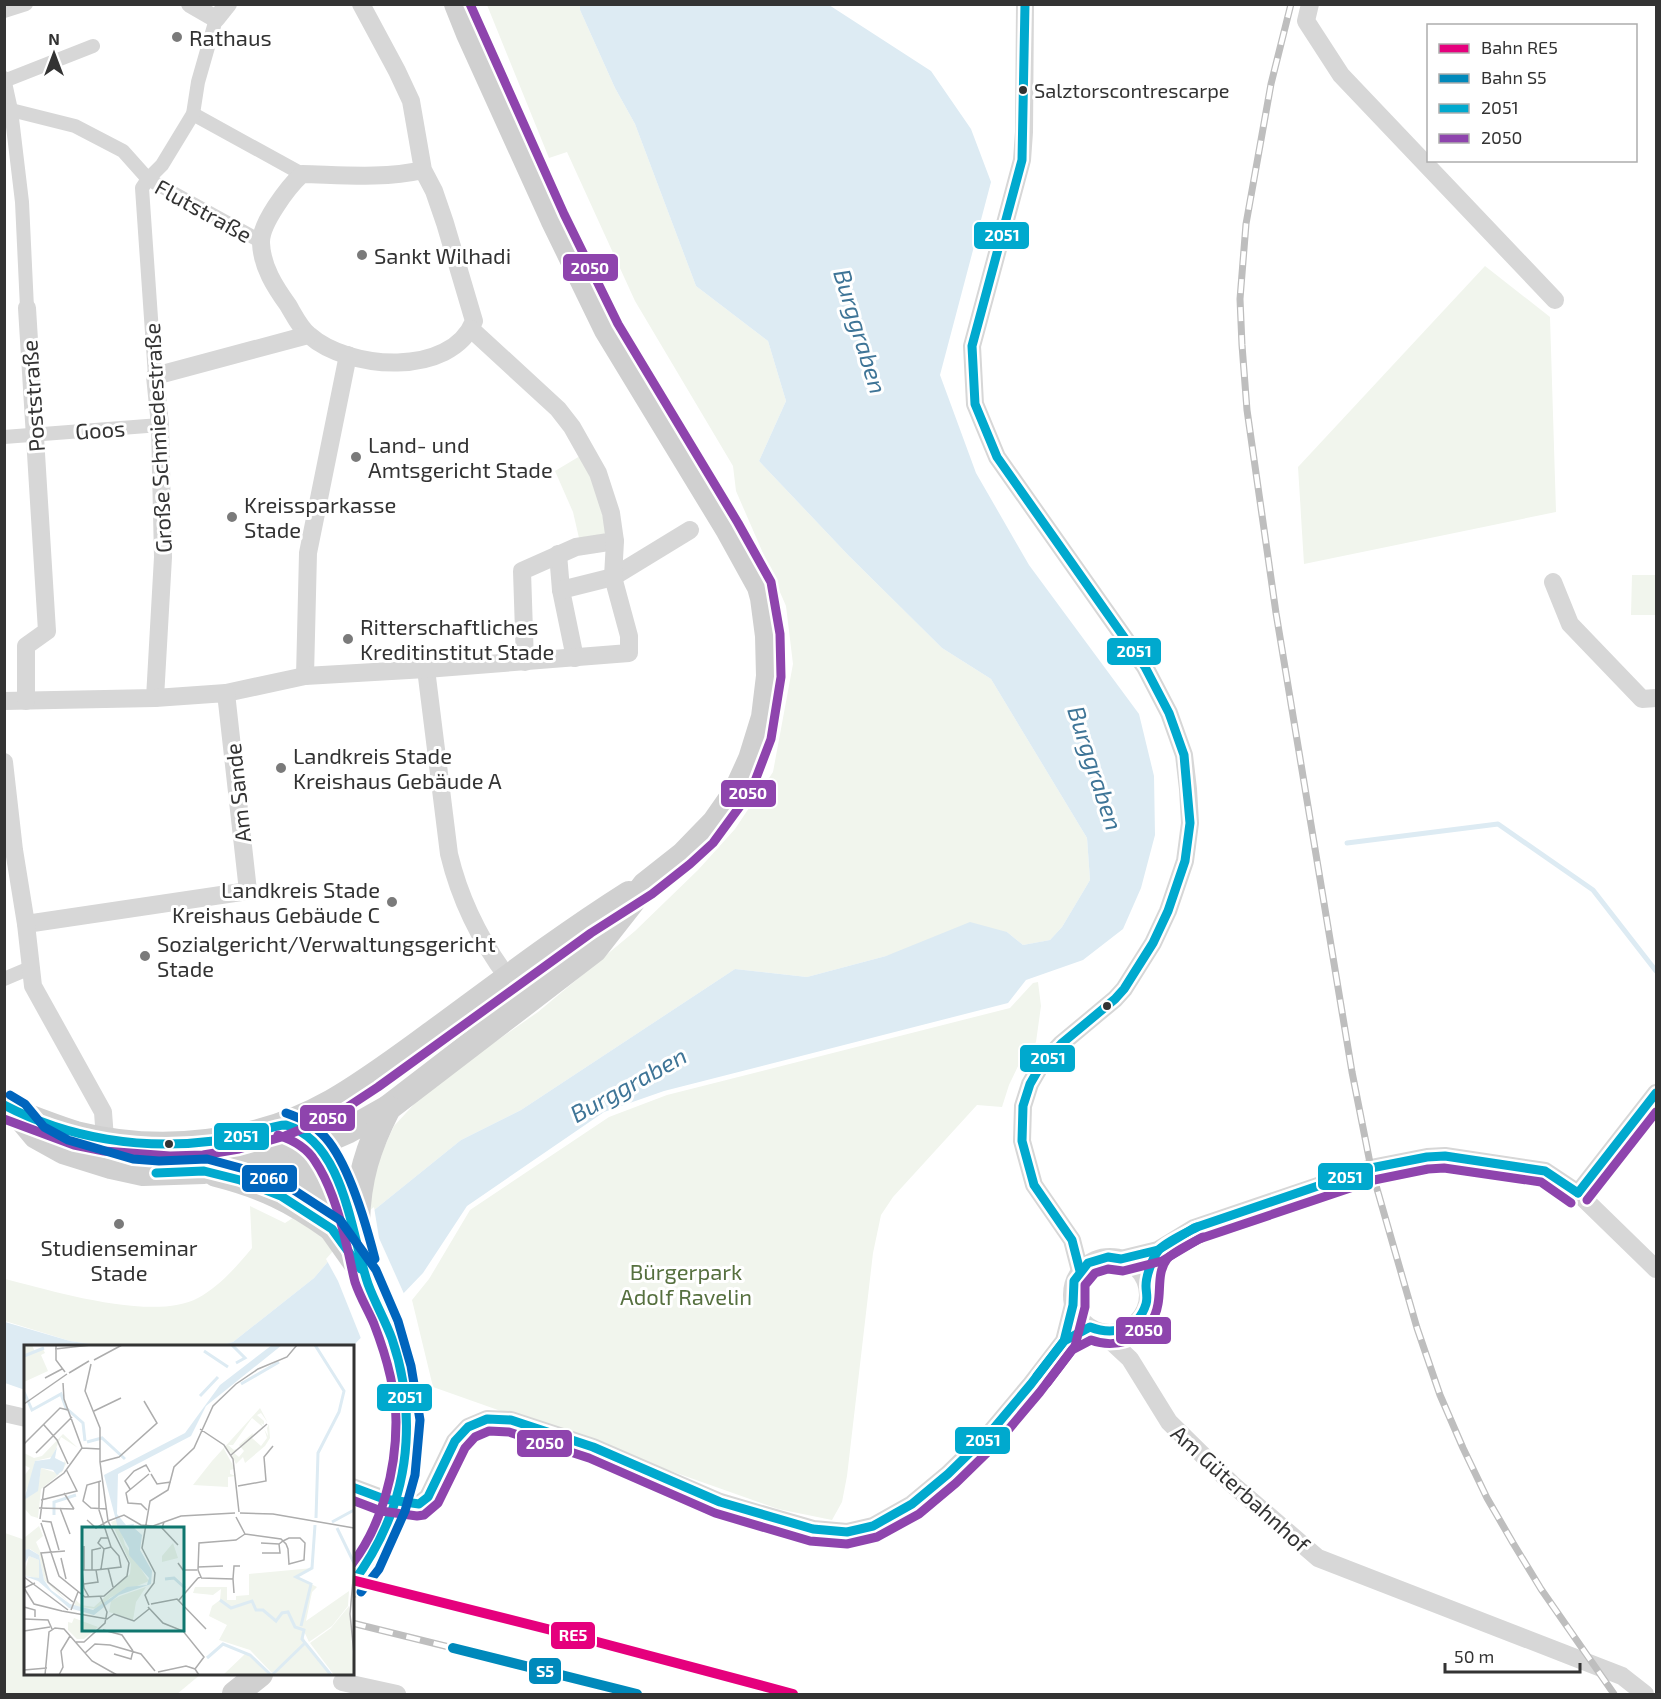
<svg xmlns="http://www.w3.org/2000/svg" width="1661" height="1699" font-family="'Exo 2',sans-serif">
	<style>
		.green { fill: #f1f5ed }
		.water { fill: #ddebf3 }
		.pier { fill: #fff }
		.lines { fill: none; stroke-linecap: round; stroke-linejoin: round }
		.stream { stroke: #ddebf3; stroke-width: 5 }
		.pedestrian { stroke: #d7d7d7; stroke-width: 14 }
		.minor { stroke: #d7d7d7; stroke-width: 18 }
		.secondary { stroke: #d0d0d0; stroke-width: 26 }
		.rail-casing { stroke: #bebebe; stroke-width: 7 }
		.rail { stroke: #fff; stroke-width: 4.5; stroke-dasharray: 14; stroke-linecap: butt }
		.secondary-bridge { stroke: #d0d0d0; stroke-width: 26 }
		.bus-1-casing { stroke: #fff; stroke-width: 14 }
		.bus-2-casing { stroke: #fff; stroke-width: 14 }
		.bus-3-casing { stroke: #fff; stroke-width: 14 }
		.bus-1 { stroke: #00a9ce; stroke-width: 9 }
		.bus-2 { stroke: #8e44ad; stroke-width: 9 }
		.bus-3 { stroke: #0065bd; stroke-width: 9 }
		.rail-1-casing { stroke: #fff; stroke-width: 15 }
		.rail-2-casing { stroke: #fff; stroke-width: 15 }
		.rail-1 { stroke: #e5007d; stroke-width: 10 }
		.rail-2 { stroke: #0089bb; stroke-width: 10 }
		.poi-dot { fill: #7a7a7a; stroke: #fff; stroke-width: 2 }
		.bus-dot { fill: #333; stroke: #fff; stroke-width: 2 }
		.labels { text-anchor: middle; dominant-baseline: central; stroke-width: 6; stroke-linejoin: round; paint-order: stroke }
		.bus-label { font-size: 20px; fill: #333; stroke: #fff; text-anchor: start }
		.poi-label { font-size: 22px; fill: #333; stroke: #fff; text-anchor: start }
		.street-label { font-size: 22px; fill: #333; stroke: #fff }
		.park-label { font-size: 22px; fill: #56703f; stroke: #fff }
		.water-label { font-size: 24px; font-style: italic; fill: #3f7597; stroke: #fff }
		.inset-river { fill: none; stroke: #ddebf3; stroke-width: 3 }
		.inset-road { fill: none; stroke: #adadad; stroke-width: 1.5 }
		.view { fill: #0f766e; fill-opacity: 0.15; stroke: #0f766e; stroke-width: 3 }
		.inset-edge { fill: none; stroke: #333; stroke-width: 3 }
		.line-badge { stroke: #fff; stroke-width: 2 }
		.badge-label { font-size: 16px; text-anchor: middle; font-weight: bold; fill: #fff }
	</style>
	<rect width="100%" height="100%" fill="#fff"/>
	<g class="green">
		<path d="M487 5H580V10L615 88 635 124 696 286 768 341 786 401 759 461 849 556 942 648 991 679 1087 838 1090 880 1062 927 1050 940 1023 945 1007 932 886 956 807 977 735 969 521 1110 461 1140 368 1215 314 1278 233 1342 218 1346H104L70 1341 5 1321V1279C53 1291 154 1322 198 1298 220 1286 236 1267 252 1248L250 1206 285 1223 377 1163 394 1126 429 1088 538 1012 635 931 698 870 735 829 773 772 793 664 786 606 736 491 733 466 635 301 567 152 549 158Z"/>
		<polygon points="1485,266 1550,317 1556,512 1304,564 1298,467"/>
		<polygon points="580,456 596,486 606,532 602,536 579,538 573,512 555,471"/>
		<polygon points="1632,575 1656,575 1656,615 1631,615"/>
		<polygon points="1038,982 1041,1006 1036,1042 1020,1062 1009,1085 1002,1107 977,1105 893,1197 881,1215 873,1253 847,1476 842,1502 832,1520 778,1509 433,1387 412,1300 429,1279 470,1210 609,1117 667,1095 1010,1008 1033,983"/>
		<polygon points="5,1533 25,1540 26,1674 201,1674 177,1694 5,1694"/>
	</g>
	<g class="water">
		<polygon points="580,4 829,5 931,71 971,129 991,182 940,375 976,473 1029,565 1139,714 1154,776 1155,835 1141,888 1123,929 1083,960 1026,980 1008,1003 664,1091 604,1112 467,1206 423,1273 352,1347 218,1346 233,1342 314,1278 368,1215 461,1140 521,1110 735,969 807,977 886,956 970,922 1007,932 1023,945 1050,940 1062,927 1090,880 1087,838 991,679 942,648 849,556 759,461 786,401 768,341 696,286 635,124 615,88 580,10"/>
		<polygon points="5,1322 70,1341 104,1346 26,1346 25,1390 5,1383"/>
	</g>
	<polygon class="pier" points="374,1207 379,1238 405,1296 362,1341 338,1281 326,1259 366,1213"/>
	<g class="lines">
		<polyline class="stream" points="1347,843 1498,824 1593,890 1656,971"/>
		<g class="pedestrian">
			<polyline points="4,11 26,4"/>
			<polyline points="4,78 11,110 22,202 27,308"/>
			<polyline points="4,81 93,46"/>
			<polyline points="11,110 75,126 123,151 148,179 260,241"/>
			<polyline points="193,114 302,174"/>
			<polyline points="155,376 142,188 148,179 162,165 193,114 198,82 216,19"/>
			<polyline points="4,437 160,425"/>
			<polyline points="4,979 30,968"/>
		</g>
		<g class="minor">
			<polyline points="190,4 216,19 228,4"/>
			<path d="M361 4 397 71 411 101 423 170 434 191 445 223 474 321C451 378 348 370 309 335 300 328 294 315 288 305 275 287 262 267 261 243 260 224 288 187 302 174 343 175 383 179 423 170"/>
			<polyline points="1025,4 1024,132 1022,160 972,346 975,404 997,457 1145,667 1169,713 1184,755 1188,789 1190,823 1185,861 1168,911 1153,943 1124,989 1115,999 1061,1044 1041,1065 1030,1084 1023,1106 1022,1141 1034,1185 1072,1240 1080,1271"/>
			<polyline points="1310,4 1306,21 1341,75 1555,300"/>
			<polyline points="558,554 561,590 575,658"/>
			<polyline points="1553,582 1570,624 1642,699 1656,698"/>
			<polyline points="561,590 613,577 690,530"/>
			<polyline points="525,662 522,571 576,547 615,541"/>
			<path d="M426 669 449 854C460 900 479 939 508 978"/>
			<polyline points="305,676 308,553 348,355"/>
			<polyline points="226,693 305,676 426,669 629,653 629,636 613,577 615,541 611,513 598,473 572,427 558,409 471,329"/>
			<polyline points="155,698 163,557 160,425 155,376 308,335"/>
			<polyline points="4,701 155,698 226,693 248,891 26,924"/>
			<polyline points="26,701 26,646 47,631 27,308"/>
			<polyline points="4,762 14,850 26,924 33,986 103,1112 105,1139"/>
			<polyline points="1578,1193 1656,1093"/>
			<circle cx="1110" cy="1295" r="38"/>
			<polyline points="1121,1259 1158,1250 1194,1228 1371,1168 1427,1157 1445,1156 1545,1171 1578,1193 1656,1269"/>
			<polyline points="1101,1332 1130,1359 1169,1422 1232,1484 1318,1558 1622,1676 1645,1694"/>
			<polyline points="4,1413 26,1418"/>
			<polyline points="352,1487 384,1499 419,1504 428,1497 455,1441 468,1427 487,1419 511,1420 593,1447 720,1502 813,1529 847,1532 873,1526 912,1504 948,1474 989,1434 1031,1384 1064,1341 1073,1305"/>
			<polyline points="342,1682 397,1694"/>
		</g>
		<g class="secondary">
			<polyline points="16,1112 36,1136 63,1151 111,1166 143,1173 204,1171 254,1164 301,1151 349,1130 388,1108 594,950 645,885 683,855 715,822 736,792 751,759 764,717 769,676 768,636 763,598 760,587 728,529 607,330 553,219 469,34 457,4"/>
			<path d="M25 1116C42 1122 59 1129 76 1134 160 1155 256 1145 332 1102 367 1082 400 1057 433 1033 497 986 561 937 629 894"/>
			<path d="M305 1133C337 1159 355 1225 363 1265"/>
			<polyline points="305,1135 301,1155 304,1170 332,1229 366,1277 395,1348"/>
			<path d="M216 1174C263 1186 292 1200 331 1228"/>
			<path d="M357 1223C358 1179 368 1147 388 1108"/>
			<polyline points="235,1694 260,1674"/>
		</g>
		<g class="rail-casing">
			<g id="rail">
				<polyline points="1291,4 1271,84 1246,224 1240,299 1242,345 1247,410 1276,613 1352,1072 1371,1168 1417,1328 1440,1395 1463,1448 1487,1498 1513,1543 1541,1589 1614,1694"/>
				<polyline points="352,1623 453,1648"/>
			</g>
		</g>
		<use href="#rail" class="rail"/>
		<path class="secondary-bridge" d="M352 1585C390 1540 408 1478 408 1421 407 1397 401 1372 395 1348"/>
		<g class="bus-1-casing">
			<g id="bus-1">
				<polyline points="1025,4 1022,160 972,346 975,404 997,457 1145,667 1169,713 1184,755 1190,823 1185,861 1168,911 1153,943 1124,989 1115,999 1061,1044 1041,1065 1030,1084 1023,1106 1022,1141 1034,1185 1072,1240 1080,1271"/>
				<path d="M4 1105C69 1139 143 1150 214 1141 228 1139 242 1137 255 1133 265 1130 275 1125 286 1125 345 1143 351 1235 368 1284 375 1303 385 1320 392 1339 403 1371 408 1408 406 1442 403 1495 384 1541 352 1584"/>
				<polyline points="156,1173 204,1171 240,1180 281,1196 332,1229 361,1269"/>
				<polyline points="1578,1193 1656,1093"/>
				<path d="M1037 1376 1064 1341 1090 1327C1113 1336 1138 1330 1146 1304 1148 1298 1146 1292 1146 1286 1146 1276 1152 1259 1158 1251 1163 1243 1188 1232 1197 1227"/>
				<polyline points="352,1487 384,1499 419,1504 428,1497 455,1441 468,1427 487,1419 511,1420 593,1447 720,1502 813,1529 847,1532 873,1526 912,1504 948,1474 989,1434 1031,1384 1064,1341 1073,1305 1074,1281 1088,1263 1108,1257 1121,1259 1158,1250 1194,1228 1371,1168 1427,1157 1445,1156 1545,1171 1578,1193"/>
			</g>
		</g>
		<g class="bus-2-casing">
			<g id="bus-2">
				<polyline points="4,1119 74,1145 104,1151 170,1156 203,1155 239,1149 285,1136 314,1124 337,1114 378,1087 591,933 652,894 690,864 713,843 746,798 755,781 771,739 781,677 780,634 771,582 738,523 618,324 564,214 470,4"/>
				<path d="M278 1135C293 1140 307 1148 315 1161 330 1183 341 1220 347 1247 350 1258 352 1271 355 1282 360 1297 368 1310 374 1324 386 1355 396 1389 396 1422 396 1471 382 1525 352 1564"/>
				<polyline points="1587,1200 1656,1112"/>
				<path d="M1047 1383 1072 1350 1091 1340C1120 1351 1153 1335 1158 1304 1161 1289 1157 1272 1167 1259 1173 1252 1194 1242 1203 1237"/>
				<polyline points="352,1500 381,1511 417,1516 424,1515 438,1503 465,1448 475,1437 489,1431 509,1432 589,1458 715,1513 810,1541 847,1544 877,1537 919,1514 956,1483 998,1442 1040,1392 1075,1346 1085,1307 1085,1285 1095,1273 1108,1269 1123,1271 1162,1261 1199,1239 1374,1180 1428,1169 1444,1168 1541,1182 1571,1203"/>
			</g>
		</g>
		<g class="bus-3-casing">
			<g id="bus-3">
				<polyline points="10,1095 25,1104 44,1127 68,1140 133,1159 159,1161 207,1159 244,1169 286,1185 340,1220 376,1270 398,1321 411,1366 420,1420 415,1475 405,1511 379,1569 361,1592"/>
				<path d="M286 1113C300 1118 312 1123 322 1134 348 1159 366 1224 375 1259"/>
			</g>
		</g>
		<use href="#bus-1" class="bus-1"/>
		<use href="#bus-2" class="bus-2"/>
		<use href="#bus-3" class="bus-3"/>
		<g class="rail-1-casing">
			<polyline id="rail-1" points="352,1580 571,1635 793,1694"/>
		</g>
		<g class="rail-2-casing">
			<polyline id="rail-2" points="453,1648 637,1694"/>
		</g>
		<use href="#rail-1" class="rail-1"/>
		<use href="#rail-2" class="rail-2"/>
	</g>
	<g class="poi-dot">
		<circle cx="177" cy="37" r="6"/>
		<circle cx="362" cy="255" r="6"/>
		<circle cx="356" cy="457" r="6"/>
		<circle cx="232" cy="517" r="6"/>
		<circle cx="348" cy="639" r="6"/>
		<circle cx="281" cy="768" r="6"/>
		<circle cx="392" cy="902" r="6"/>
		<circle cx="145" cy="956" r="6"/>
		<circle cx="119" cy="1224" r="6"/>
	</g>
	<g class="bus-dot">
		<circle cx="1023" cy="90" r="5"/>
		<circle cx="1107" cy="1006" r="5"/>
		<circle cx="169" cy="1144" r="5"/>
	</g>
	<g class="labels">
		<g class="bus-label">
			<text x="1034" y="90">Salztorscontrescarpe</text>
		</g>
		<g class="poi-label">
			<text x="189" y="37">Rathaus</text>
			<text x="374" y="255">Sankt Wilhadi</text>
			<text x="368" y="444">Land- und<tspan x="368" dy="25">Amtsgericht Stade</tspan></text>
			<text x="244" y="504">Kreissparkasse<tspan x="244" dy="25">Stade</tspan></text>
			<text x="360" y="626">Ritterschaftliches<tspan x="360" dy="25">Kreditinstitut Stade</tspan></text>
			<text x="293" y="755">Landkreis Stade<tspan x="293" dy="25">Kreishaus Gebäude A</tspan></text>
			<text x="380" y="889" text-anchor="end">Landkreis Stade<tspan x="380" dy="25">Kreishaus Gebäude C</tspan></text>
			<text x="157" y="943">Sozialgericht/Verwaltungsgericht<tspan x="157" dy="25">Stade</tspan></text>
			<text x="119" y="1247" text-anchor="middle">Studienseminar<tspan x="119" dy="25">Stade</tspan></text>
		</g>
		<g class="street-label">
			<text transform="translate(204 210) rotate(29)">Flutstraße</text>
			<text transform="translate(32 396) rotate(-94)">Poststraße</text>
			<text transform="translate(100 429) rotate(-4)">Goos</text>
			<text transform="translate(157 438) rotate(-93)">Große Schmiedestraße</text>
			<text transform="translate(237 793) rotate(-96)">Am Sande</text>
			<text transform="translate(1241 1488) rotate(42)">Am Güterbahnhof</text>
		</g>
		<g class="park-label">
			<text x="686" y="1271">Bürgerpark<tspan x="686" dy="25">Adolf Ravelin</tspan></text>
		</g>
		<g class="water-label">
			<text transform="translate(861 331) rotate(73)">Burggraben</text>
			<text transform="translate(1096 768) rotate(72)">Burggraben</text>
			<text transform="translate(628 1084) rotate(-29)">Burggraben</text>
		</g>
	</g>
	<g transform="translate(24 1345)">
		<rect width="330" height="330" fill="#fff"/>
		<path d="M8 0 11 7 19 4 21 8 17 10 24 26 0 37V2ZM236 63 244 78 237 68 233 70 240 76V80L237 78 244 91 243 83 245 79 246 93 241 101 221 118 219 112 212 119 208 111 210 108 215 112 220 106 215 100 229 88 228 93 237 101 243 93 240 83 228 73 209 100H204L210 105 214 103 208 109 201 102 200 104 211 124 206 125V129L212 131 204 132V142L169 140 188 116ZM39 89 54 103 37 92 28 112 11 116 7 139 0 148V131L6 123 0 120V108L10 113 18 111ZM41 115 42 119 38 127 17 144 14 173 7 171 0 163V155L15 136 17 123 36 129ZM94 174 101 200 125 236 87 252 73 264 50 261 52 255 57 260 70 262 106 229 107 219 87 177ZM15 181 19 191 12 197 20 215 22 234 46 259 20 235 15 210 6 204 0 205V193ZM149 198 154 213 138 217V211ZM5 211 15 215V234L0 230ZM289 223 273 232 293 242 288 247 282 276 325 246 324 261 308 281 285 297 278 282 281 298 248 328 226 305 195 295 203 280 185 271 188 261 196 255 197 244 189 250 169 248 171 242H203V255H212V251L225 250V229ZM122 242 112 257 109 275 85 267 87 256 96 251ZM325 261 330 330H310L286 298 307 283ZM50 273 74 282 60 294H53L44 285V277L48 278ZM281 299 306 330H254L251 327ZM221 309 226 311 245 330H199Z" fill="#f1f5ed"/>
		<path d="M248 0H258L182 61 167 91 94 129 93 169 102 180 110 179 109 182 118 190 116 205 128 226 127 239 95 250 70 270 45 263 14 236 0 231 15 233V215L5 211 0 220V205L5 204 15 210 20 235 27 245 46 259 69 265 103 242 123 240 125 233 105 210V203L94 183 80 130 161 88 196 40ZM33 102 31 113 41 118 39 125 33 130 29 125 17 123 14 146 0 155 11 116 26 114Z" fill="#ddebf3"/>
		<path class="inset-river" d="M208 0 221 13 212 18M291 0 320 46 315 67 294 108 292 173M180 6 204 22M0 11 20 3M217 39 255 17M0 47 8 65 37 49 42 63 59 78 61 96M176 51 194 32M63 97 78 93 101 114M30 170V157L52 150M308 177 330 165M313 183 330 218M141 234 150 233 161 243M196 255 207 263 228 256 232 265H239L252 276 258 268 264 267 271 282 280 285 278 294 307 330M277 281 287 239 272 232 288 223 291 180M183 313 199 299 226 310 247 330M248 330 281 298"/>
		<path class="inset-road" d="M32 0V15L41 27M31 4 67 0M70 15 98 0M45 28 65 16M21 33 38 24M39 38 40 54 58 103M0 59 43 29M70 66 97 53M20 80 33 95 44 119M176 84 200 100 209 114 215 167M0 99 36 63 44 65M58 103 76 104M12 108 48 72M207 110 243 79M76 117 95 112 133 78 120 56M127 129 133 139 147 137M75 136V165L87 202M77 136 63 140 59 156 67 163 83 164M214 141 242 136 240 112 249 101M106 144 101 136 110 126 122 120 126 127M40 148 50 164M17 155 53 146 42 124M15 163 50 164M36 163 46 189M123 165 117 159 104 158 102 148 125 129M216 168 249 169 330 183M212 172 221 189M16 174 20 143 40 128 58 103M63 175 72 183 84 176M18 176 27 177 35 205M84 176 100 170 117 180 129 181 157 171 211 168M140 177 138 183 154 200M17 178 35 231 61 252 80 251 103 231 105 218 84 176 76 117V83L61 46 67 19M221 189 257 194 262 199 264 204 265 219 280 215 281 198 276 193H265L259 196 255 199 237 198M84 193H77L74 198 80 204 87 202M41 206 17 208 24 237 49 257M238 208H256L255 199M37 213 42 234M154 218 159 225H173M174 222 199 221M84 223 89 242M77 224 80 204M330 224 326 269 330 309M60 225V201M68 225V205L77 203M72 225 97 222 95 211 87 202M0 232 44 265M174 233 177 232 174 225 175 198 212 195 221 189M177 233 209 234 210 248M209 234 210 221H216M11 238 0 243 10 259 38 266 83 274 90 269 110 276 125 264M60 239 74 237 72 225H58L60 243 65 252M155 255 174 233M127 259 153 254 182 284M125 260 121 250 130 238 131 228 118 203 126 156 144 145 150 122 170 103 189 61 212 39 234 24 263 12 273 0M0 262 11 265V272M124 262 139 278 159 286 180 312 171 324M47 265 54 247M0 274 24 275 28 284M79 285 98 290 109 306M0 286 26 282M52 297H60L81 278 83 267 76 251M61 308 71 299 86 300 117 309 131 326M90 309 107 314 109 306M0 325 23 323M134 327 162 321 171 324 175 330M21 330 25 287 31 283 40 284 68 316 93 330M35 330 39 322 37 306 46 291"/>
		<path class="view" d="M58 182H160V286H58Z"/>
		<rect width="330" height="330" class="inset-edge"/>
	</g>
	<g class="line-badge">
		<rect x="973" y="221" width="57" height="29" rx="6" fill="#00a9ce"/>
		<rect x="562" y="253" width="57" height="29" rx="6" fill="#8e44ad"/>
		<rect x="1106" y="637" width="56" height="29" rx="6" fill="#00a9ce"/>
		<rect x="720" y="779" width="57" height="29" rx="6" fill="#8e44ad"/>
		<rect x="1019" y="1044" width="57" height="29" rx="6" fill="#00a9ce"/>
		<rect x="299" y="1104" width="57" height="28" rx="6" fill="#8e44ad"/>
		<rect x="213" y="1122" width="57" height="29" rx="6" fill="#00a9ce"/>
		<rect x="1317" y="1162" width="57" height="29" rx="6" fill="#00a9ce"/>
		<rect x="241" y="1164" width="57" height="29" rx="6" fill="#0065bd"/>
		<rect x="1115" y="1316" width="57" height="29" rx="6" fill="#8e44ad"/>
		<rect x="376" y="1383" width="57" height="29" rx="6" fill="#00a9ce"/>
		<rect x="954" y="1426" width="57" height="29" rx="6" fill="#00a9ce"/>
		<rect x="516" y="1429" width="57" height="29" rx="6" fill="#8e44ad"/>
		<rect x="550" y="1621" width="46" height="29" rx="6" fill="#e5007d"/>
		<rect x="528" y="1657" width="34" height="28" rx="6" fill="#0089bb"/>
	</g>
	<g class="badge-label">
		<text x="1002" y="241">2051</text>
		<text x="590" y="274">2050</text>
		<text x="1134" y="657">2051</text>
		<text x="748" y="799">2050</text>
		<text x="1048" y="1064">2051</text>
		<text x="328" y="1124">2050</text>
		<text x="241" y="1142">2051</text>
		<text x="1345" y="1183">2051</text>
		<text x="269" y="1184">2060</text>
		<text x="1144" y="1336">2050</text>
		<text x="405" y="1403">2051</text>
		<text x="983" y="1446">2051</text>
		<text x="545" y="1449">2050</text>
		<text x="573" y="1641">RE5</text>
		<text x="545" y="1677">S5</text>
	</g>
	<rect width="1661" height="1699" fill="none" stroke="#333333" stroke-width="12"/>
	<rect x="1427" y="24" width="210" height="138" fill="#ffffff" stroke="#adadad" stroke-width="1.5"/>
	<rect x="1439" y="44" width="30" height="9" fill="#e5007d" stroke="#adadad" stroke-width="1.5"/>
	<text x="1481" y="54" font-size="18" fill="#333333">Bahn RE5</text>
	<rect x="1439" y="74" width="30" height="9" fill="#0089bb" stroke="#adadad" stroke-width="1.5"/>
	<text x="1481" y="84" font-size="18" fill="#333333">Bahn S5</text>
	<rect x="1439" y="104" width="30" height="9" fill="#00a9ce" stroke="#adadad" stroke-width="1.5"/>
	<text x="1481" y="114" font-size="18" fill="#333333">2051</text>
	<rect x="1439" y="134" width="30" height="9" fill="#8e44ad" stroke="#adadad" stroke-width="1.5"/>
	<text x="1481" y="144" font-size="18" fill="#333333">2050</text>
	<g transform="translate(54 54)" stroke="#ffffff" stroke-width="4.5" paint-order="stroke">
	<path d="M0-4.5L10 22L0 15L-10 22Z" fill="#333333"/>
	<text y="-9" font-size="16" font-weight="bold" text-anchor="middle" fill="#333333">N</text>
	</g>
	<path d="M1445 1663v9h135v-9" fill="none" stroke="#333333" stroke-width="3"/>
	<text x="1454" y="1663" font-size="18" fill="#333333" stroke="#ffffff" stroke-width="4.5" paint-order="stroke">50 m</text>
</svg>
